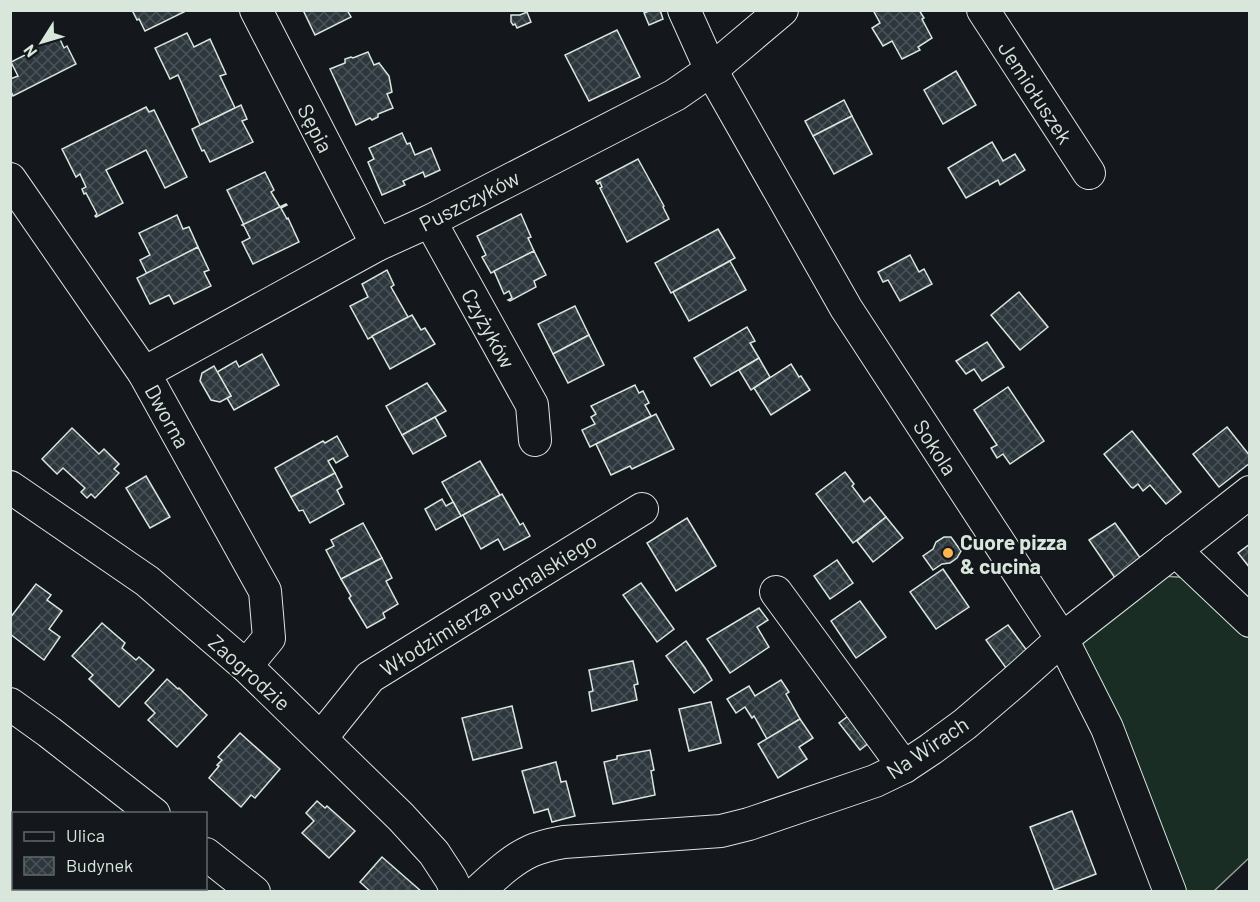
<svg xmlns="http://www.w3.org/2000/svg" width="1260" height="902" font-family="Barlow,sans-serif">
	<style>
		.grass { fill: #1a2d24; stroke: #939e99; stroke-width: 1.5 }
		.building { fill: url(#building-cross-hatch); stroke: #d8e6dc; stroke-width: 1.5 }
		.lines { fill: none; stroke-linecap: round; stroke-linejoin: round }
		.minor-casing { stroke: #d8e6dc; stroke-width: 34 }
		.minor { stroke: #14181c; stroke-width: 32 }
		.poi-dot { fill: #ffb74d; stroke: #14181c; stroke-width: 2 }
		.labels { text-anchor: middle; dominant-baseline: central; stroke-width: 4.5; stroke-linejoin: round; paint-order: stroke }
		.street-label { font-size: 21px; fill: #d8e6dc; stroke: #14181c }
		.poi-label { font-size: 21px; font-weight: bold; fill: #d8e6dc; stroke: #14181c; text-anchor: start }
	</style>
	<defs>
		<pattern id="building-cross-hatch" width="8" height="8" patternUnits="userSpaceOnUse" patternTransform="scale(1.5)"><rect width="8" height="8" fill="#2c363c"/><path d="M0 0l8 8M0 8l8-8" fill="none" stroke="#4a5358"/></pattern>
	</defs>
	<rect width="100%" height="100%" fill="#14181c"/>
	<polygon class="grass" points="1163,576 1192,578 1249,633 1249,858 1214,891 1180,891 1079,643"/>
	<g class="building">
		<polygon points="132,10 183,10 184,12 145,31 139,19 137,20"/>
		<polygon points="303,10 347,10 351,17 315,35"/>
		<polygon points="651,10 660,10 663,19 649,25 644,13"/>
		<polygon points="873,10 919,10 924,18 922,19 932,38 918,47 920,50 902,59 892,41 883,46 872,28 880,23"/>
		<polygon points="527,12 531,22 517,28 515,24 513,25 511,22 511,15 520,15"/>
		<polygon points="617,30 640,77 589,101 565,55"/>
		<polygon points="187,33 194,47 210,39 226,74 220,76 235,108 200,125 178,75 170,79 155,48"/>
		<polygon points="58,35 64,48 67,46 76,64 13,96 10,89 10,79 18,76 11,62 35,50 33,48"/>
		<polygon points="368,52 374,65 379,63 389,76 392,92 387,94 393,108 378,114 378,117 372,120 370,118 356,125 330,69 345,63 345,59 351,57 353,58"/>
		<polygon points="956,71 976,105 943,124 924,90"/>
		<polygon points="844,100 852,116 813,136 805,121"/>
		<polygon points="241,105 247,119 242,121 253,142 210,162 204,150 202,151 192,129"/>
		<polygon points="146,107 149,112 154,110 187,177 165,188 146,150 106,170 123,203 96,217 95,216 97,214 86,193 84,194 82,189 86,187 80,174 76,177 62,149"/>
		<polygon points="852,116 872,154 834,174 813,136"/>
		<polygon points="402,133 407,144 410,143 415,155 431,148 440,170 425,177 423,172 403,181 405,185 382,195 368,162 374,159 369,148"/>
		<polygon points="992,142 1003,161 1015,154 1025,170 1000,185 998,180 966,198 948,168"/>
		<polygon points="638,159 664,206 663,207 669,219 627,242 600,188 602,187 600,182 598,184 596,181"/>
		<polygon points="265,172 274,190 271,192 280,207 244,225 227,190"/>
		<polygon points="286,204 287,205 281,208 287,219 288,218 299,242 253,264 242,242 250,238 244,226 242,225"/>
		<polygon points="521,214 531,237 528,238 534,251 491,273 482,257 486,255 477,236"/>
		<polygon points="177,215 183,229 189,227 198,247 147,274 140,260 150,255 139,233"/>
		<polygon points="718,229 735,258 671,293 655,263"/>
		<polygon points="198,247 209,270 204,272 211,286 174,304 169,295 150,304 137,278"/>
		<polygon points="534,251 546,275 534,281 536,287 510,301 508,300 512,298 509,291 504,294 494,271"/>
		<polygon points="910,255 919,272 924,269 932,284 900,301 888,280 883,282 878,272"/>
		<polygon points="730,261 746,290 689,321 673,292"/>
		<polygon points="387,270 394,285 391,287 408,317 368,339 350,306 368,297 362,284"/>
		<polygon points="1019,292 1048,327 1020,350 991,315"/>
		<polygon points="575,306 589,335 553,354 538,324"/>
		<polygon points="412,315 421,330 425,328 435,344 390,369 372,336"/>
		<polygon points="747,327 755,341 750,343 759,358 711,386 694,358"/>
		<polygon points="589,335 604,365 568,383 553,354"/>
		<polygon points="987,342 1004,367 982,381 974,369 966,374 956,361"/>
		<polygon points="262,354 279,385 234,410 227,398 231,396 217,372 236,361 239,367"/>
		<polygon points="759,358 770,377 751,390 739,370"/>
		<polygon points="791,364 799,377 801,376 810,390 771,415 754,388"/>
		<polygon points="214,366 231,396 220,402 211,400 200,381 202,373"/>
		<polygon points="427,383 446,411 402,435 386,406"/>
		<polygon points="635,385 639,393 643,391 649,403 645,405 651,416 590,447 582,430 595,424 591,417 596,414 591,406"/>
		<polygon points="1008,387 1044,441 1010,464 1003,454 997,458 991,448 997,445 974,410"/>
		<polygon points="656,414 674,449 632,469 630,466 611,475 596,444"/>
		<polygon points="435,417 446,436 413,454 402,435"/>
		<polygon points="1227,427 1250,456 1250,463 1219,487 1193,454"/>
		<polygon points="72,428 99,454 104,449 119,464 114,469 119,473 95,498 91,494 87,498 81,492 85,488 63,468 57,474 42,459"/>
		<polygon points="1132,431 1181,492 1166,504 1150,485 1143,491 1138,484 1133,488 1131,487 1104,454"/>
		<polygon points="337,436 348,456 336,463 333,458 328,461 335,473 291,497 275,468 323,441 325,443"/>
		<polygon points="480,461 500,495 461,516 442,482"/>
		<polygon points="845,472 854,484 852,486 864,502 870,497 886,517 853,543 816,494"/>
		<polygon points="335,473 342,487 337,490 344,504 310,523 303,510 299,511 291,497"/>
		<polygon points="146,476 170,517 150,528 126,488"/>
		<polygon points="502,494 520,525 523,523 530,536 504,550 498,539 481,549 463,515"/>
		<polygon points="442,499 446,506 453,502 461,516 436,530 425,509"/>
		<polygon points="886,517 903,538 873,562 857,541"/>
		<polygon points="687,518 716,566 676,591 647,543"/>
		<polygon points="363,523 382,558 341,579 326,550 334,546 331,540"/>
		<polygon points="1115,523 1141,559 1115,578 1089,540"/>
		<polygon points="944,537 951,537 961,551 957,558 950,563 942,564 933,570 923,556 933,549 936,542"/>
		<polygon points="1250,544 1250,568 1238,553"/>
		<polygon points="382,558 392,578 386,581 398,604 383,613 385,618 367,628 349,598 351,596 341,579"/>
		<polygon points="837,560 853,583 830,599 814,576"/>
		<polygon points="943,569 969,607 936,629 910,592"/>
		<polygon points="641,583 674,629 657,642 623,595"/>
		<polygon points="36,584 51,595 47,600 62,611 49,629 60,637 44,660 10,634 10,618"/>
		<polygon points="860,601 886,637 856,658 831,621"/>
		<polygon points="759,608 768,620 757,627 769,647 730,673 707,639"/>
		<polygon points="102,623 125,643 122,648 136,660 139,657 154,670 119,707 89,679 93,675 72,656"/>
		<polygon points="1008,625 1028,652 1006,668 986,640"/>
		<polygon points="686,641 705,668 712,680 694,693 666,656"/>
		<polygon points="633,661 638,684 634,685 637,700 592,711 589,692 593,691 589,670"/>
		<polygon points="167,679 178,689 179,688 207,715 177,747 148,720 155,713 145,703"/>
		<polygon points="781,680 789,692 786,694 800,719 767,739 754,716 752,718 745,707 736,713 727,699 749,686 755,696"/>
		<polygon points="711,702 721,743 689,751 679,709"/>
		<polygon points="512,706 522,748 473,760 462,718"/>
		<polygon points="851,714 871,741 860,750 839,723"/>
		<polygon points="800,719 813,738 799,747 807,759 778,778 758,744"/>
		<polygon points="240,733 280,769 255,798 251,795 241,807 209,778 219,766 217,765 222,760 218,757"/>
		<polygon points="650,750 654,770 651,771 655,795 613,804 604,762 617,759 617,756"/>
		<polygon points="556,762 561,782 566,781 575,816 552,822 548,809 534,813 522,771"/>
		<polygon points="317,801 325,808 327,806 355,831 329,858 302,833 314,821 306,813"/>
		<polygon points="1072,811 1096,874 1054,890 1030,827"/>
		<polygon points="382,857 422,892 371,892 360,882"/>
		<polygon points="14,874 14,888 22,888 24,892 10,892 10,876"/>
	</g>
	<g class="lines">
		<g class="minor-casing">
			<g id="minor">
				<polyline points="256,10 377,245"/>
				<polyline points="684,10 711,70 846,308 1062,639 1107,728 1170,892"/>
				<polyline points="983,10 1089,173"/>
				<polyline points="10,179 144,373 265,591 269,638 246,666"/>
				<polyline points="430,221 532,405 535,440"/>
				<polyline points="144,373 377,245 430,221 675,95 711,70 782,10"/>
				<polyline points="10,487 147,581 246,666 401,817 434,853 451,879 457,892"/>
				<polyline points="1175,550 1250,621"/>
				<polyline points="776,592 904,767"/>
				<polyline points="10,704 49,732 154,814"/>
				<polyline points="321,738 370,677 642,509"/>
				<polyline points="206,854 254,892"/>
				<path d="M477 892C494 877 511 860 531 851 542 846 553 844 564 842L721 831 749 824 875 781 904 767 931 749 965 724 1013 683 1062 639 1250 492"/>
			</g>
		</g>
		<use href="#minor" class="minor"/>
	</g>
	<circle class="poi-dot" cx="948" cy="553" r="6"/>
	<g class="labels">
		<g class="street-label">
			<text transform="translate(1036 92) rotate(57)">Jemiołuszek</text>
			<text transform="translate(316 128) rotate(63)">Sępia</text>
			<text transform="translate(469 200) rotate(-27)">Puszczyków</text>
			<text transform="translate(489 328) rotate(61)">Czyżyków</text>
			<text transform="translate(168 416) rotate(61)">Dworna</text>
			<text transform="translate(936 447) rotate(57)">Sokola</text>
			<text transform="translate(488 604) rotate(-32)">Włodzimierza Puchalskiego</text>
			<text transform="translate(250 672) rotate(42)">Zaogrodzie</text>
			<text transform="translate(927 747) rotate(-34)">Na Wirach</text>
		</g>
		<g class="poi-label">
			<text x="960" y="541">Cuore pizza<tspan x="960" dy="24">&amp; cucina</tspan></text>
		</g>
	</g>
	<rect width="1260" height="902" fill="none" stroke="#d8e6dc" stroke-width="24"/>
	<rect x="12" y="812" width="195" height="78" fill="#14181c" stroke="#626a69" stroke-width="1.5"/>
	<rect x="24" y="832" width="30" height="9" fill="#14181c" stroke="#626a69" stroke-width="1.5"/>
	<text x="66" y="842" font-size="18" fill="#d8e6dc">Ulica</text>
	<rect x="24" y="857" width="30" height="18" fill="url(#building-cross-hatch)" stroke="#626a69" stroke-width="1.5"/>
	<text x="66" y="872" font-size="18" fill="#d8e6dc">Budynek</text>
	<g transform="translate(42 42) rotate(233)" stroke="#14181c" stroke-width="4.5" paint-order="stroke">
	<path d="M0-4.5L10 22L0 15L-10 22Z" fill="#d8e6dc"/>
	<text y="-9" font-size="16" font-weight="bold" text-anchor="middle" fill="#d8e6dc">N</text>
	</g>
</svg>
